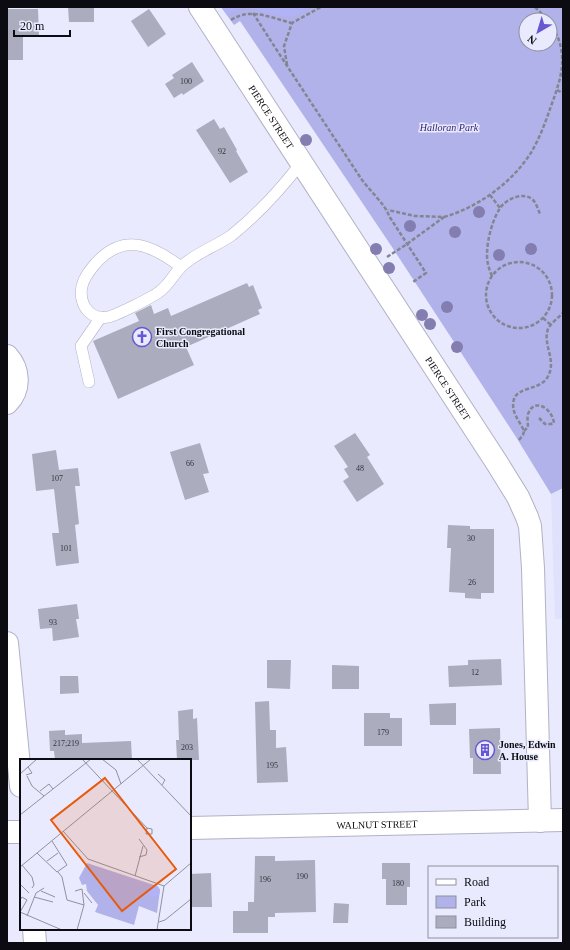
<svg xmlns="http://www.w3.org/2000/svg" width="570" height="950" font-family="Georgia,serif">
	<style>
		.built { fill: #e0e1fc }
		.green { fill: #b1b2e9; fill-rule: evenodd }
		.forest { fill: #b2b2f7 }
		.building { fill: #acacbf }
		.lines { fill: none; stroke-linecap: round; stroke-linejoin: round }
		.service-casing { stroke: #b1b2c4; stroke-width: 12 }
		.minor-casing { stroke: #b1b2c4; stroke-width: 24 }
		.tertiary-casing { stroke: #b1b2c4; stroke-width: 24 }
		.path { stroke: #848592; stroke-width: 2.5; stroke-dasharray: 4 2; stroke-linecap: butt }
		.service { stroke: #fff; stroke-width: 11 }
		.minor { stroke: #fff; stroke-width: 22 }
		.tertiary { stroke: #fff; stroke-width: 22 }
		.tree { fill: #837db0 }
		.labels { text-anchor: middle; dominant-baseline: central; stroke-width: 3; stroke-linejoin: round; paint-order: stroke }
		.number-label { font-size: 8px; fill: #33333c }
		.street-label { font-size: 10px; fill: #0b0b11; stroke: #e9eafd }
		.park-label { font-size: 10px; font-style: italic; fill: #302371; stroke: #e9eafd }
		.poi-label { font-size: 10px; font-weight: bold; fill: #0b0b11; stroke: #e9eafd; text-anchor: start }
		.inset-road { fill: none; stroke: #90919f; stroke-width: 1 }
		.view { fill: #e8590c; fill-opacity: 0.15; stroke: #e8590c; stroke-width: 2 }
		.inset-edge { fill: none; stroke: #0b0b11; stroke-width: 2 }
	</style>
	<rect width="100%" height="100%" fill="#e9eafd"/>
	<polygon class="built" points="563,488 563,619 555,619 551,494"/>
	<path class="green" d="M221 7H563V488L551 494 516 437 392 247 240 21 234 25ZM526 20H550V44H526Z"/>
	<path class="forest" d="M221 7H307C289 28 262 5 241 9 236 10 231 12 227 15Z"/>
	<g class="building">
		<polygon points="68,7 94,7 94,22 69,22"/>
		<polygon points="7,9 38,9 39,35 23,36 23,60 7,60"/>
		<polygon points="149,9 166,34 148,47 131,21"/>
		<polygon points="192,62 204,81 183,95 182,93 174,98 165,84 174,78 172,75"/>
		<polygon points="214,119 220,129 224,127 237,150 236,151 248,172 230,183 196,130"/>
		<polygon points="247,283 249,287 253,285 262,308 258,310 260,314 186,347 194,365 118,399 93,341 139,321 135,313 151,305 154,314 168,308 171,316"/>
		<polygon points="355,433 370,455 367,457 384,484 357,502 343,481 349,477 344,469 348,467 334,446"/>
		<polygon points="200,443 209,473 203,474 209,492 185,500 170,452"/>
		<polygon points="56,450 59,470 78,468 80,486 75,486 79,524 75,525 79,563 56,566 52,533 59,533 54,489 36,491 32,454"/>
		<polygon points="448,525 470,526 470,529 494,529 494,593 481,593 481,599 465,598 465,593 449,592 451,548 447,548"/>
		<polygon points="77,604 79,619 76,619 79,637 53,641 52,628 40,629 38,609"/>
		<polygon points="501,659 502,685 449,687 448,666 468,665 468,660"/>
		<polygon points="267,660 291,660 290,689 267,688"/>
		<polygon points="332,665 359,666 359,689 332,689"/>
		<polygon points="60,676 78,676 79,693 60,694"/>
		<polygon points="269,701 270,730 276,730 276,748 286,747 288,782 257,783 255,702"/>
		<polygon points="456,703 456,725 430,725 429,704"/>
		<polygon points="193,709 193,719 197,718 199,760 177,760 176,740 179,740 178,711"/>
		<polygon points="364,713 390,713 390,718 402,718 402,746 364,746"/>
		<polygon points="500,728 501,774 473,774 473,758 470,758 469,729"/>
		<polygon points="65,730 65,735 82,734 82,743 131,741 132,760 55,760 54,751 50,751 49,731"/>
		<polygon points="255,856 275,856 275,861 315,860 316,912 275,913 275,917 268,917 268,933 233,933 233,911 248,911 248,902 254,902"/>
		<polygon points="382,863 410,863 410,887 407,887 407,905 386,905 386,879 382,879"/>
		<polygon points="211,873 212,907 191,907 190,874"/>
		<polygon points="334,903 349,904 348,923 333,923"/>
	</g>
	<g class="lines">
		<g class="service-casing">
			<g id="service">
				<path d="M181 267C152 245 124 232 96 263 90 270 84 277 82 286 80 295 82 305 88 311 93 316 100 319 108 317 115 316 153 297 159 292 169 285 173 275 181 267 193 254 217 246 232 235 258 214 281 189 301 163"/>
				<polyline points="89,382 81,346 101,317"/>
			</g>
		</g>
		<g class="minor-casing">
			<g id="minor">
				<path id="s1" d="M200 7 497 463 518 497 527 517 530 526 533 568 540 821"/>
				<path d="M7 356C19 369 21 389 7 403"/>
				<polyline points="7,643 21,786"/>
				<polyline points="34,929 35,943"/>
			</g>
		</g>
		<g class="tertiary-casing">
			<g id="tertiary">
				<path id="s2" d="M190 828 563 820"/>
				<polyline points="7,832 21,832"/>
			</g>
		</g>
		<g class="path">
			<polyline points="535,7 548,20"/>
			<path d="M253 13C288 68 324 122 360 177 367 188 386 205 389 216L426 273 413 282"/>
			<path d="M231 20C251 7 271 18 292 23"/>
			<polyline points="287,65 284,46 292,23 321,7"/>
			<polyline points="557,90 563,93"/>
			<polyline points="490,195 500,208"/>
			<path d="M444 217C479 207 513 182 532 151 540 137 546 121 551 106 563 74 569 52 550 22"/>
			<polyline points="387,257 407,244 444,217 415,216 388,210"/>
			<circle cx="519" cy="295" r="33"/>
			<path d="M492 276C489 269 487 263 487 255 487 240 492 221 500 208 506 199 524 191 533 200 536 203 538 209 540 214"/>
			<polyline points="543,318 551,325"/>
			<path d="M524 431 528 427C528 423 527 418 528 414 534 397 552 408 554 423L551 424H545L539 418"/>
			<path d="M519 440 523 435 524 431C520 421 510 412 514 399 518 387 539 390 547 378 558 361 542 345 548 329 551 323 558 318 563 313"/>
		</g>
		<use href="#service" class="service"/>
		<use href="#minor" class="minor"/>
		<use href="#tertiary" class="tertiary"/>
	</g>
	<g class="tree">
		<circle cx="306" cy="140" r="6"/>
		<circle cx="479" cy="212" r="6"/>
		<circle cx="410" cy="226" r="6"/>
		<circle cx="455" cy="232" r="6"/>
		<circle cx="376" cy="249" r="6"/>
		<circle cx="531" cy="249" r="6"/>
		<circle cx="499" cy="255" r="6"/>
		<circle cx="389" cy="268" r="6"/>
		<circle cx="447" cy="307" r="6"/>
		<circle cx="422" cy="315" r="6"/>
		<circle cx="430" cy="324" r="6"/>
		<circle cx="457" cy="347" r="6"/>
	</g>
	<defs>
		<g id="church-ring" transform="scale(1)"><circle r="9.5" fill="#e9eafd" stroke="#6758d1" stroke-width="1.5"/><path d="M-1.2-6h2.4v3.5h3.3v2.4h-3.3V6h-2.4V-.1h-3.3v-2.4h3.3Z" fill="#6758d1"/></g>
		<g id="building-ring" transform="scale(1)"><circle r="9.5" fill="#e9eafd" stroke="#6758d1" stroke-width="1.5"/><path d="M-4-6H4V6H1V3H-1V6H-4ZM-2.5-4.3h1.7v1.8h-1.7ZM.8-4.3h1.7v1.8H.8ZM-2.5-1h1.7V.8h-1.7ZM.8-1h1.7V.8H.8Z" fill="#6758d1"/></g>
	</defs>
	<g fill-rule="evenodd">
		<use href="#church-ring" x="142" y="337"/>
		<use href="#building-ring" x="485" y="750"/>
	</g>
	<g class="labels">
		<g class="number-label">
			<text x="186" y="81">100</text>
			<text x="222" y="151">92</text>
			<text x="190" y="463">66</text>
			<text x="360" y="468">48</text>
			<text x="57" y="478">107</text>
			<text x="471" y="538">30</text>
			<text x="66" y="548">101</text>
			<text x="472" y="582">26</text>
			<text x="53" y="622">93</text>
			<text x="475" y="672">12</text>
			<text x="383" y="732">179</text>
			<text x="66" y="743">217;219</text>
			<text x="187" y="747">203</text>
			<text x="272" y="765">195</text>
			<text x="302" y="876">190</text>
			<text x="265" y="879">196</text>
			<text x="398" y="883">180</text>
		</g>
		<g class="street-label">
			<text stroke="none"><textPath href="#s1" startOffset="131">PIERCE STREET</textPath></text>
			<text stroke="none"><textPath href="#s1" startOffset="455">PIERCE STREET</textPath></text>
			<text stroke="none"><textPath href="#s2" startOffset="187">WALNUT STREET</textPath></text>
		</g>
		<g class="park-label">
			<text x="449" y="127">Halloran Park</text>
		</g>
		<g class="poi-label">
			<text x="156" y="331">First Congregational<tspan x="156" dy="12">Church</tspan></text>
			<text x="499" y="744">Jones, Edwin<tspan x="499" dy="12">A. House</tspan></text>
		</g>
	</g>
	<g transform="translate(20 759)">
		<rect width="171" height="171" fill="#e9eafd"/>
		<path d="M67 104 137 127 140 131 137 154 119 147 114 166 75 153 78 146 67 132 66 125 62 126 59 119Z" fill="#b1b2e9"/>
		<path d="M128 132a6 6 0 1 1 12 0a6 6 0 1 1-12 0Z" fill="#b2b2f7"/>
		<path class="inset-road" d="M62 0 127 69 132 70V75H126L127 69M82 0 96 11 101 25M117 0 171 57M0 15 17 0M138 15 145 21 142 26M6 16 12 14 8 8M7 17 12 27 24 37M20 32 29 25 33 30M0 56 71 0M43 72 68 100 144 127M17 94 37 113 47 106 32 82M119 98 126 96 127 91 119 80M27 102 38 94M2 106 12 118 14 126 12 129M0 108 131 0M38 113 42 118 47 141 64 146 62 130 55 132M115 117 123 87M0 125 9 134M21 132 35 138M64 134 72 144M14 138 33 143M0 141 2 138 7 141 0 153M0 153 42 171M7 157 16 134 24 129M139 163 145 161 171 140M57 171 64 146M137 171 144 127 171 104"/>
		<path class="view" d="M85 19 156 110 102 152 31 61Z"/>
		<rect width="171" height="171" class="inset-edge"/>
	</g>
	<rect width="570" height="950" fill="none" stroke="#0b0b11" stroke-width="16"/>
	<rect x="428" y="866" width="130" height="72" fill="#e9eafd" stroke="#90919f"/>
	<rect x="436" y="879" width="20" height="6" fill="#ffffff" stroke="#90919f"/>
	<text x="464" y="886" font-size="12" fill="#0b0b11">Road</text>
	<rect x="436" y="896" width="20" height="12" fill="#b1b2e9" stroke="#90919f"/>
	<text x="464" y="906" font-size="12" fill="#0b0b11">Park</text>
	<rect x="436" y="916" width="20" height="12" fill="#acacbf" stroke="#90919f"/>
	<text x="464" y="926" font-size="12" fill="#0b0b11">Building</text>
	<g transform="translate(538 32) rotate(218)"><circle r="19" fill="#e9eafd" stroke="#90919f"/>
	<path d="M0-3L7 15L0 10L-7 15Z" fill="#6758d1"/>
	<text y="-6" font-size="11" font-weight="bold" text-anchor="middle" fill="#0b0b11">N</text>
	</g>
	<path d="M14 30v6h56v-6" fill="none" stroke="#0b0b11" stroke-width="2"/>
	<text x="20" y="30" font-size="12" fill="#0b0b11" stroke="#e9eafd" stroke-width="3" paint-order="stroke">20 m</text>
</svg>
